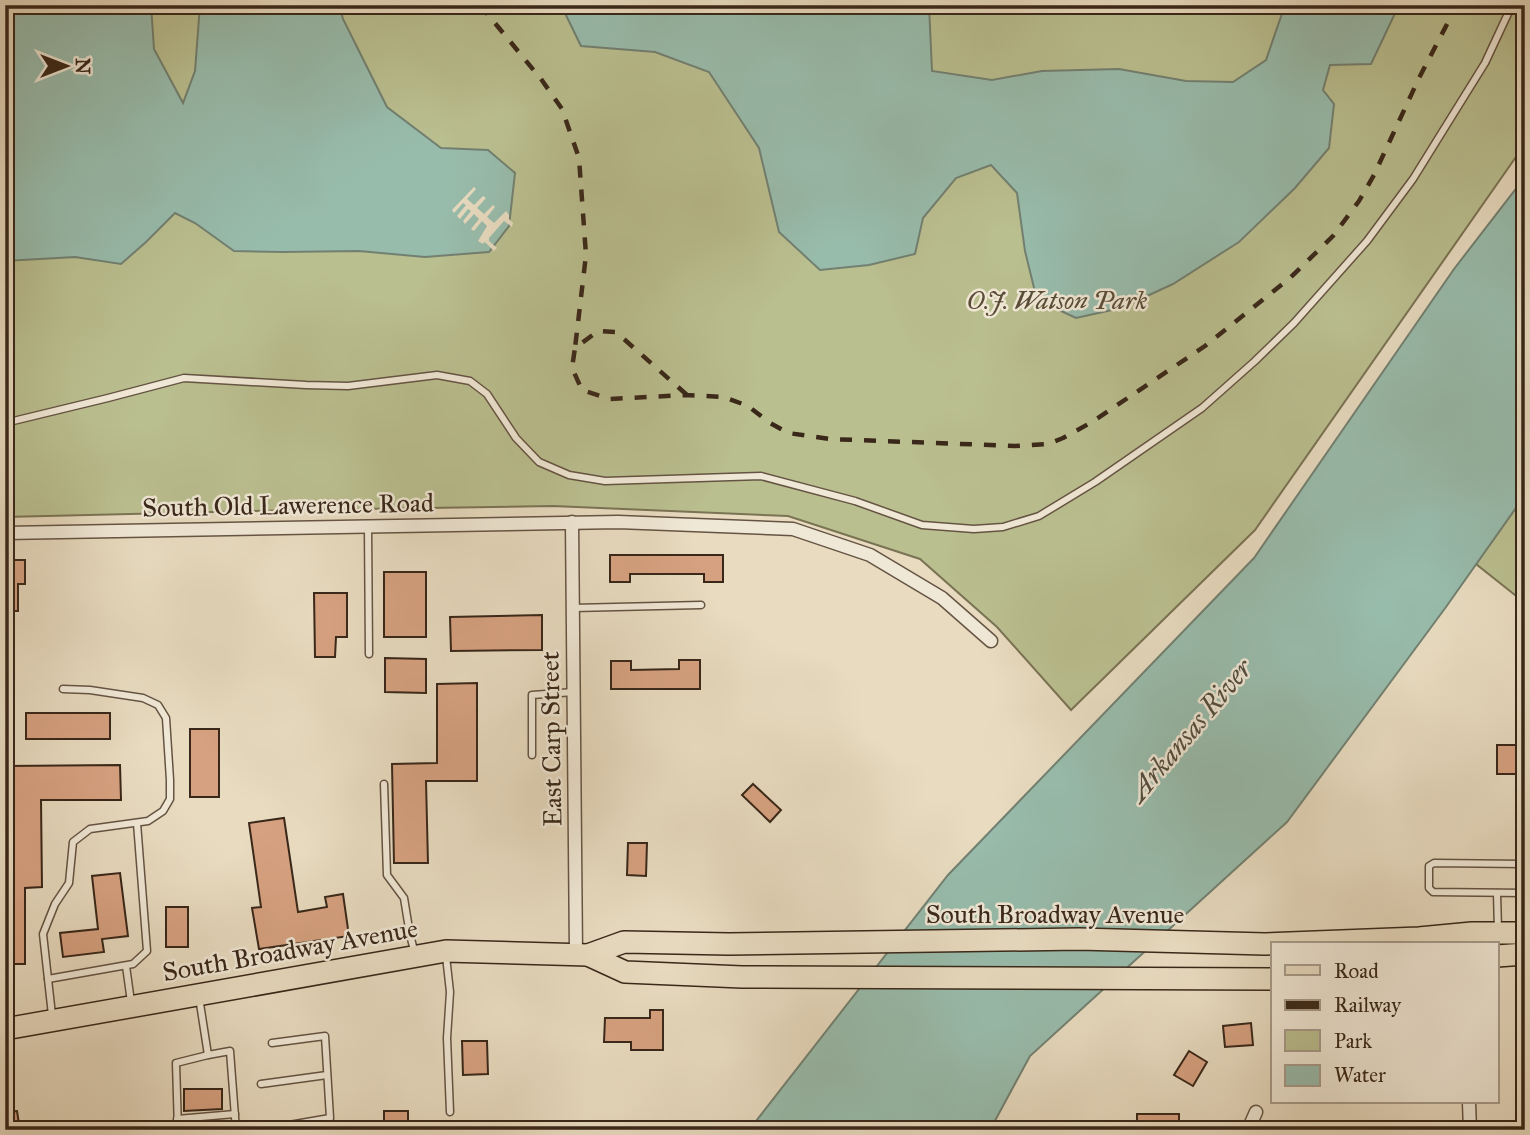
<svg xmlns="http://www.w3.org/2000/svg" width="1530" height="1135" font-family="'IM FELL Great Primer',serif">
	<style>
		.green { fill: #babf90; stroke: #7a7354; stroke-width: 2 }
		.water { fill: #98bcac; stroke: #728071; stroke-width: 2 }
		.pier { fill: #e8dbc0 }
		.building { fill: #d6a180; stroke: #392719; stroke-width: 2 }
		.lines { fill: none; stroke-linecap: round; stroke-linejoin: round }
		.service-casing { stroke: #655443; stroke-width: 9 }
		.minor-casing { stroke: #655443; stroke-width: 15 }
		.primary-casing { stroke: #392719; stroke-width: 24 }
		.service { stroke: #f0e8d6; stroke-width: 6 }
		.minor { stroke: #f0e8d6; stroke-width: 12 }
		.primary { stroke: #e8dbc0; stroke-width: 21 }
		.rail { stroke: #392719; stroke-width: 4.5; stroke-dasharray: 12 12; stroke-linecap: butt }
		.labels { text-anchor: middle; dominant-baseline: central; stroke-width: 5; stroke-linejoin: round; paint-order: stroke }
		.park-label { font-size: 26px; font-style: italic; fill: #594d37; stroke: #f0e8d6 }
		.street-label { font-size: 26px; fill: #392719; stroke: #f0e8d6 }
		.water-label { font-size: 28px; font-style: italic; fill: #514c3e; stroke: #f0e8d6 }
	</style>
	<rect width="100%" height="100%" fill="#e8dbc0"/>
	<filter id="stains"><feTurbulence type="fractalNoise" baseFrequency=".00286" numOctaves="4"/><feColorMatrix values="0 0 0 0 .2 0 0 0 0 .09 0 0 0 0 .02 0 0 0 .5 -.17"/></filter>
	<radialGradient id="worn" r=".72"><stop offset=".6" stop-color="#630" stop-opacity="0"/><stop offset="1" stop-color="#630" stop-opacity=".3"/></radialGradient>
	<g class="green">
		<polygon points="5,5 1525,5 1525,144 1255,530 1071,710 997,627 920,559 788,516 553,506 295,510 5,517"/>
		<polygon points="1525,495 1525,603 1476,564"/>
	</g>
	<g class="water">
		<polygon points="5,5 151,5 154,49 183,103 195,71 200,5 339,5 343,19 387,107 441,148 488,150 515,173 509,226 489,252 425,257 359,251 282,252 234,251 195,223 175,213 146,242 121,264 75,257 5,261"/>
		<polygon points="561,5 929,5 932,71 992,80 1042,71 1119,69 1186,81 1233,82 1266,60 1285,5 1399,5 1371,64 1330,65 1323,90 1334,104 1329,148 1295,188 1239,242 1173,284 1121,308 1076,318 1037,300 1025,251 1017,193 991,165 956,178 923,218 915,254 869,265 820,270 779,232 759,148 709,72 655,52 581,46"/>
		<polygon points="1525,177 1525,495 1446,607 1287,822 1030,1056 990,1130 749,1130 948,875 1254,558 1454,269"/>
	</g>
	<polygon class="pier" points="474,187 476,189 467,199 474,205 483,196 486,198 477,208 484,214 493,205 495,207 487,217 494,223 506,211 509,215 509,219 513,223 512,227 504,221 489,238 489,241 497,248 494,251 486,243 484,242 483,244 478,241 487,226 482,221 474,231 471,229 479,219 474,214 465,224 463,221 471,211 468,209 460,219 457,216 466,205 463,203 454,213 452,210"/>
	<g class="building">
		<polygon points="610,555 723,555 723,582 704,582 704,574 630,574 630,582 610,582"/>
		<polygon points="8,560 25,560 25,584 18,584 18,611 5,611 5,582 8,582"/>
		<rect x="384" y="572" width="42" height="65"/>
		<polygon points="314,593 347,593 347,637 336,637 335,657 315,657"/>
		<polygon points="542,615 542,650 451,651 450,617"/>
		<polygon points="385,658 426,659 426,693 385,692"/>
		<polygon points="679,660 700,660 700,689 611,689 611,661 631,661 631,670 679,669"/>
		<polygon points="477,683 477,781 426,781 428,863 394,863 392,764 437,763 437,684"/>
		<rect x="26" y="713" width="84" height="26"/>
		<rect x="190" y="729" width="29" height="68"/>
		<rect x="1497" y="745" width="28" height="29"/>
		<polygon points="120,765 121,800 41,800 42,887 25,888 25,964 5,964 5,766"/>
		<polygon points="753,784 781,810 770,822 742,795"/>
		<polygon points="284,818 298,912 327,907 325,897 343,894 349,936 259,949 252,908 261,907 249,823"/>
		<polygon points="628,843 647,843 646,876 627,875"/>
		<polygon points="120,873 128,936 102,939 104,952 63,957 60,933 98,929 92,876"/>
		<rect x="166" y="907" width="22" height="40"/>
		<polygon points="650,1010 663,1010 663,1050 631,1050 631,1042 604,1042 605,1018 650,1018"/>
		<polygon points="1251,1023 1253,1045 1225,1047 1223,1026"/>
		<polygon points="462,1041 487,1041 488,1074 463,1075"/>
		<polygon points="1189,1051 1207,1062 1193,1086 1174,1075"/>
		<polygon points="184,1089 222,1089 222,1109 184,1111"/>
		<polygon points="17,1111 20,1130 5,1130 5,1112"/>
		<rect x="384" y="1111" width="24" height="19"/>
		<rect x="1137" y="1114" width="42" height="16"/>
	</g>
	<g class="lines">
		<g class="service-casing">
			<g id="service">
				<polyline points="5,423 108,398 184,378 306,385 348,386 437,375 470,381 487,394 516,438 539,462 569,475 605,481 761,476 855,501 922,525 974,529 1003,527 1039,516 1095,482 1202,408 1255,361 1294,323 1367,241 1413,179 1485,63 1512,5"/>
				<polyline points="368,527 369,654"/>
				<polyline points="573,608 701,605"/>
				<polyline points="532,755 532,695 574,692"/>
				<polyline points="384,784 387,875 404,898 410,935 415,954"/>
				<polyline points="1525,864 1434,863 1429,866 1429,888 1433,892 1525,893"/>
				<polyline points="1497,893 1498,930"/>
				<polyline points="446,956 450,992 447,1038 450,1112"/>
				<polyline points="126,966 131,1002"/>
				<polyline points="48,979 133,964 147,951 137,823"/>
				<polyline points="199,997 208,1055 230,1051 236,1130"/>
				<polyline points="52,1015 43,934 55,904 69,883 73,842 90,829 148,821 163,811 170,799 170,780 166,718 158,705 143,698 90,690 63,689"/>
				<polyline points="261,1084 327,1075"/>
				<polyline points="177,1119 235,1114"/>
				<polyline points="178,1130 176,1063 208,1055"/>
				<polyline points="260,1130 330,1118 325,1036 272,1043"/>
			</g>
		</g>
		<g class="minor-casing">
			<g id="minor">
				<polyline points="572,522 576,954"/>
				<polyline points="5,533 618,522 793,529 870,555 942,598 991,641"/>
				<polyline points="1469,1102 1470,1130"/>
				<polyline points="1248,1130 1256,1112"/>
			</g>
		</g>
		<g class="primary-casing">
			<g id="primary">
				<polyline points="588,955 625,972 742,977 1273,979"/>
				<polyline points="1497,956 1525,954"/>
				<polyline points="5,1029 446,951 588,955 624,942 729,944 1079,939 1265,944 1419,938 1472,933 1525,933"/>
			</g>
		</g>
		<use href="#service" class="service"/>
		<use href="#minor" class="minor"/>
		<use href="#primary" class="primary"/>
		<g class="rail">
			<polyline points="480,5 541,79 562,109 579,158 586,255 575,348"/>
			<polyline points="687,395 616,332 598,331 575,348 572,368 582,390 610,399 687,395 724,397 748,406 770,423 788,433 830,439 1015,446 1048,444 1063,438 1092,422 1205,346 1290,278 1333,236 1359,201 1374,175 1419,78 1457,5"/>
		</g>
	</g>
	<g class="labels">
		<g class="park-label">
			<text x="1057" y="300">O.J. Watson Park</text>
		</g>
		<g class="street-label">
			<text transform="translate(288 505) rotate(-1)">South Old Lawerence Road</text>
			<text transform="translate(551 739) rotate(-91)">East Carp Street</text>
			<text x="1055" y="914">South Broadway Avenue</text>
			<text transform="translate(290 950) rotate(-10)">South Broadway Avenue</text>
		</g>
		<g class="water-label">
			<text transform="translate(1190 730) rotate(-50)">Arkansas River</text>
		</g>
	</g>
	<rect width="1530" height="1135" fill="none" stroke="#e8dbc0" stroke-width="28"/>
	<rect x="7" y="7" width="1516" height="1121" fill="none" stroke="#392719" stroke-width="3.5"/>
	<rect x="14" y="14" width="1502" height="1107" fill="none" stroke="#392719" stroke-width="2"/>
	<rect x="1271" y="942" width="228" height="161" fill="#f0e8d6" stroke="#a79b8a" stroke-width="2"/>
	<rect x="1285" y="965" width="35" height="10" fill="#e8dbc0" stroke="#a79b8a" stroke-width="2"/>
	<text x="1334" y="978" font-size="21" fill="#392719">Road</text>
	<rect x="1285" y="1000" width="35" height="10" fill="#392719" stroke="#a79b8a" stroke-width="2"/>
	<text x="1334" y="1012" font-size="21" fill="#392719">Railway</text>
	<rect x="1285" y="1030" width="35" height="21" fill="#babf90" stroke="#a79b8a" stroke-width="2"/>
	<text x="1334" y="1048" font-size="21" fill="#392719">Park</text>
	<rect x="1285" y="1065" width="35" height="21" fill="#98bcac" stroke="#a79b8a" stroke-width="2"/>
	<text x="1334" y="1082" font-size="21" fill="#392719">Water</text>
	<g transform="translate(66 66) rotate(90)" stroke="#f0e8d6" stroke-width="5" paint-order="stroke">
	<path d="M0-5L12 26L0 18L-12 26Z" fill="#392719"/>
	<text y="-10" font-size="19" font-weight="bold" text-anchor="middle" fill="#392719">N</text>
	</g>
	<rect width="100%" height="100%" filter="url(#stains)"/>
	<rect width="100%" height="100%" fill="url(#worn)"/>
</svg>
